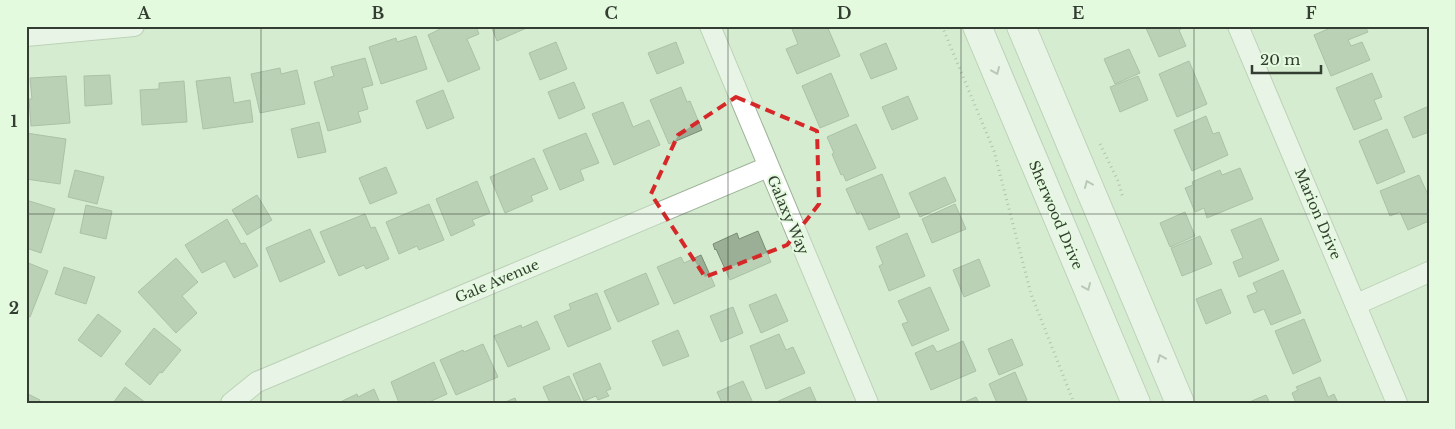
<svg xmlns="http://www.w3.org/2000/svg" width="1455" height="429" font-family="'Libre Baskerville',serif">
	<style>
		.building { fill: #9aaf95; stroke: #788d74 }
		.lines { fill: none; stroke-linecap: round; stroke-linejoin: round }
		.street-casing { stroke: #9db298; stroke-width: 22 }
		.secondary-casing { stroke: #9db298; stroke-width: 30 }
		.path { stroke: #839280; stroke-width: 3; stroke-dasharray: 1 4; stroke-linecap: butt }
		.street { stroke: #fff; stroke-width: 20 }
		.secondary { stroke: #fff; stroke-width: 28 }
		.oneway { stroke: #9a9e98 }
		.marked { fill: none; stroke: #d62828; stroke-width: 4; stroke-dasharray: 10 6; stroke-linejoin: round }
		.grid { fill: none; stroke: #343d32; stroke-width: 1; stroke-opacity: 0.55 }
		.labels { text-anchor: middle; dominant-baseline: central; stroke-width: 4; stroke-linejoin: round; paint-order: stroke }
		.street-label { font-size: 14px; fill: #343d32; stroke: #e3fade }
		.neatline { fill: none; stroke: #343d32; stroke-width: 2 }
		.grid-label { font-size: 16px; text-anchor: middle; font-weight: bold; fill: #343d32 }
	</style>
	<rect width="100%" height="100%" fill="#d6ecd1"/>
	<g class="building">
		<polygon points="476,26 479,34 467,39 480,69 448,82 428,35 446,26"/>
		<polygon points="491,26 531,26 497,41"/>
		<polygon points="799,26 827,26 840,56 797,74 786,49 798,44 792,29"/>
		<polygon points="1145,26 1180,26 1181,29 1179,30 1186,46 1159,57"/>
		<polygon points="1335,26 1365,26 1368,32 1348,40 1351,46 1362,42 1370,60 1331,76 1314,35"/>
		<polygon points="416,36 427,69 381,84 369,47 396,38 397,42"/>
		<polygon points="556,42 567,69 540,80 529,53"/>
		<polygon points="676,42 684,63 657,74 648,53"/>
		<polygon points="886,43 897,69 871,79 860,54"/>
		<polygon points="1129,49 1140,73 1115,84 1104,59"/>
		<polygon points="365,58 373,85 362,88 368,109 358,112 361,122 328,131 314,82 334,76 331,67"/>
		<polygon points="1189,61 1207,104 1177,117 1159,74"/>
		<polygon points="280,68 281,74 297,70 305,104 260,113 251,74"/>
		<polygon points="831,73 849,116 820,128 802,86"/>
		<polygon points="1372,73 1382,97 1374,100 1382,119 1354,130 1336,88"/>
		<polygon points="110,75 112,104 85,106 84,76"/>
		<polygon points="66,76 70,123 31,126 29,99 32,99 30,78"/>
		<polygon points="1138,76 1148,100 1120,112 1110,87"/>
		<polygon points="230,77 234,103 250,100 253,122 203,129 196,81"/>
		<polygon points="184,81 187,122 142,125 140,90 159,89 159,83"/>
		<polygon points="574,82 585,108 559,119 548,92"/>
		<polygon points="681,87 687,102 690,101 702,130 669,144 650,100"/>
		<polygon points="443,90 454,118 427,129 416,101"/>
		<polygon points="908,96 918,119 892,130 882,107"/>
		<polygon points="623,102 633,127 649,120 660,145 614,165 592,114"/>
		<polygon points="1429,106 1429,132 1413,138 1404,117"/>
		<polygon points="1206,116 1213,134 1219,132 1228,155 1192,171 1174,130"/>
		<polygon points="319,122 326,152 298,158 291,129"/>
		<polygon points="856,124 876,168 846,181 843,174 841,175 832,154 834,153 827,137"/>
		<polygon points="1387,129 1405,172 1377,184 1359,141"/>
		<polygon points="26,133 66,139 60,184 26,179"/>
		<polygon points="586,133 599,163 580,170 584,180 560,190 543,150"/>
		<polygon points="534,158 548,189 531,196 533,201 505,213 490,177"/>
		<polygon points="386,167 397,193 370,204 359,178"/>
		<polygon points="1240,168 1253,199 1207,218 1204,208 1195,212 1185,188 1193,185 1192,182 1220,170 1222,175"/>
		<polygon points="75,170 104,177 97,204 68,197"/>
		<polygon points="882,174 900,217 869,230 861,212 857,214 846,189"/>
		<polygon points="1419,175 1429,197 1429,221 1408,230 1400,212 1390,216 1380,191"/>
		<polygon points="945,177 956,201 920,217 909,193"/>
		<polygon points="477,181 490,213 472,220 475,225 451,236 436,199"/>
		<polygon points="257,195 272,220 247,235 232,210"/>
		<polygon points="26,200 55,209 41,253 26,248"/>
		<polygon points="429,204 444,240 419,250 417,246 399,254 386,222"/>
		<polygon points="955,204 966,229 932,243 922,219"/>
		<polygon points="86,205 112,211 106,239 80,233"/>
		<polygon points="1185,212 1195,236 1170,247 1160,223"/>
		<polygon points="365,214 371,228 375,227 389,259 366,269 364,265 339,276 320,232"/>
		<polygon points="1261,218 1279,260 1239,277 1233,262 1243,258 1231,230"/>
		<polygon points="227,219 241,244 245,243 258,266 234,278 225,261 202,273 185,245"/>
		<polygon points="310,229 325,262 280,282 266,248"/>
		<polygon points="758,231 771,262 730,280 716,249 715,250 713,244 737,233 739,239"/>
		<polygon points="907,233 925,276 889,291 879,266 883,264 876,247"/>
		<polygon points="1200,236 1212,264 1182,276 1171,248"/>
		<polygon points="701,255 715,286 674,304 657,267 681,257 684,263"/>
		<polygon points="176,258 198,282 182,296 197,313 176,333 138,292"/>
		<polygon points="979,259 990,286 964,297 953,270"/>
		<polygon points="26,262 48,271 30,317 26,315"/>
		<polygon points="64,267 95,277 86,304 55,294"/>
		<polygon points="1283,270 1301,313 1271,325 1264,309 1254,313 1247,296 1257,292 1253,283"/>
		<polygon points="646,273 659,304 618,322 604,291"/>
		<polygon points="930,287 949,330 912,346 902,324 908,322 898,301"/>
		<polygon points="1221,289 1231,313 1206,324 1196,299"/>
		<polygon points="597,293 611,329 568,347 554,316 571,309 569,304"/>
		<polygon points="776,294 788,321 761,333 749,305"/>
		<polygon points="733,307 743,333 721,342 710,316"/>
		<polygon points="98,314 121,331 101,357 78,340"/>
		<polygon points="1304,319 1321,361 1293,374 1275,331"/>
		<polygon points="537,321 550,349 508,367 494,336 521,325 522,328"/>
		<polygon points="154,328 181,350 162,373 160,372 150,385 125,364"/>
		<polygon points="678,330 689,356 663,366 652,341"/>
		<polygon points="779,334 786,350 793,347 805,373 766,389 750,346"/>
		<polygon points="1012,339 1023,365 999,375 988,349"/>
		<polygon points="963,341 976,371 931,390 915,353 933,345 937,352"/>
		<polygon points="483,344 498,377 456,395 440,360 463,350 464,352"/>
		<polygon points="434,362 447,394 427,403 399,403 391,382"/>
		<polygon points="600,363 611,389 606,391 609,396 598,400 596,396 584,401 573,374"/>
		<polygon points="1015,372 1027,400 1021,403 997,403 989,384"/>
		<polygon points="569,376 581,401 580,403 550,403 543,387"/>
		<polygon points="1320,377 1328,397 1334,394 1338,403 1296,403 1292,393 1298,390 1296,387"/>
		<polygon points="743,381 753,403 722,403 717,392"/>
		<polygon points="125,387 146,403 113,403"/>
		<polygon points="810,387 817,403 774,403"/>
		<polygon points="374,389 380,403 338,403 357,394 358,397"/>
		<polygon points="26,393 40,400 38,403 26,403"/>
		<polygon points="1266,395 1270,403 1247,403"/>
		<polygon points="976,397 979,403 962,403"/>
		<polygon points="515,398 517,403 503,403"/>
	</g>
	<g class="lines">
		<g class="street-casing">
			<g id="street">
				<polyline points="710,26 868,403"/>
				<polyline points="1238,26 1397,403"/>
				<polyline points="26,36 134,26"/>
				<polyline points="1357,304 1429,272"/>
				<polyline points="231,403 257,382 768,167"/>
			</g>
		</g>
		<g class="secondary-casing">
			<g id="secondary">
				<polyline points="977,26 1136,403"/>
				<polyline points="1021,26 1180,403"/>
			</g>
		</g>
		<g class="path">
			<polyline points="942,26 994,151 1031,294 1074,403"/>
			<polyline points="1100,144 1118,181 1123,198"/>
		</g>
		<use href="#street" class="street"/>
		<use href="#secondary" class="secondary"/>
	</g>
	<defs><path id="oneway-chevron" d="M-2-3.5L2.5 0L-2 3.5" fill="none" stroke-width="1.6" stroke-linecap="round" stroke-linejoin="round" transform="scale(1.25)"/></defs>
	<g class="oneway">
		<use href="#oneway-chevron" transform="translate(996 71) rotate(67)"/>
		<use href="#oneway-chevron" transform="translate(1088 184) rotate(-113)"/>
		<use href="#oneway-chevron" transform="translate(1087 287) rotate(67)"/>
		<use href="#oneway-chevron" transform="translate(1161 358) rotate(-113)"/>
	</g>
	<path d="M0 0H1455V429H0ZM736 97 817 131 819 204 787 245 705 277 651 194 678 135Z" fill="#d6ecd1" fill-opacity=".55" fill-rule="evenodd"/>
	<path class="marked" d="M736 97 817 131 819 204 787 245 705 277 651 194 678 135Z"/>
	<path class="grid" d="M261 26V403M494 26V403M728 26V403M961 26V403M1194 26V403M26 214H1429"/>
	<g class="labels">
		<g class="street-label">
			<text transform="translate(1318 214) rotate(67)">Marion Drive</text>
			<text transform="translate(788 215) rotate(67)">Galaxy Way</text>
			<text transform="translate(1056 215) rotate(67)">Sherwood Drive</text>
			<text transform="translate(497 281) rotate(-23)">Gale Avenue</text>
		</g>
	</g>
	<rect width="1455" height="429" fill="none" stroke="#e3fade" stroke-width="55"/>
	<path d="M1252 65v8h69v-8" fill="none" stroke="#343d32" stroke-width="2.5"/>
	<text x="1260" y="65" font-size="15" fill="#343d32" stroke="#e3fade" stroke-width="4" paint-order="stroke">20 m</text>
	<rect x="28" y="28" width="1400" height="374" class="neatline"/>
	<g class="grid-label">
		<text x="144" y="19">A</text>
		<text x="378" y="19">B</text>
		<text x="611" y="19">C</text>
		<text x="844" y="19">D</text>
		<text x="1078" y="19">E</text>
		<text x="1311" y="19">F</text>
		<text x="14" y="127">1</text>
		<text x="14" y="314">2</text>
	</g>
</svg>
